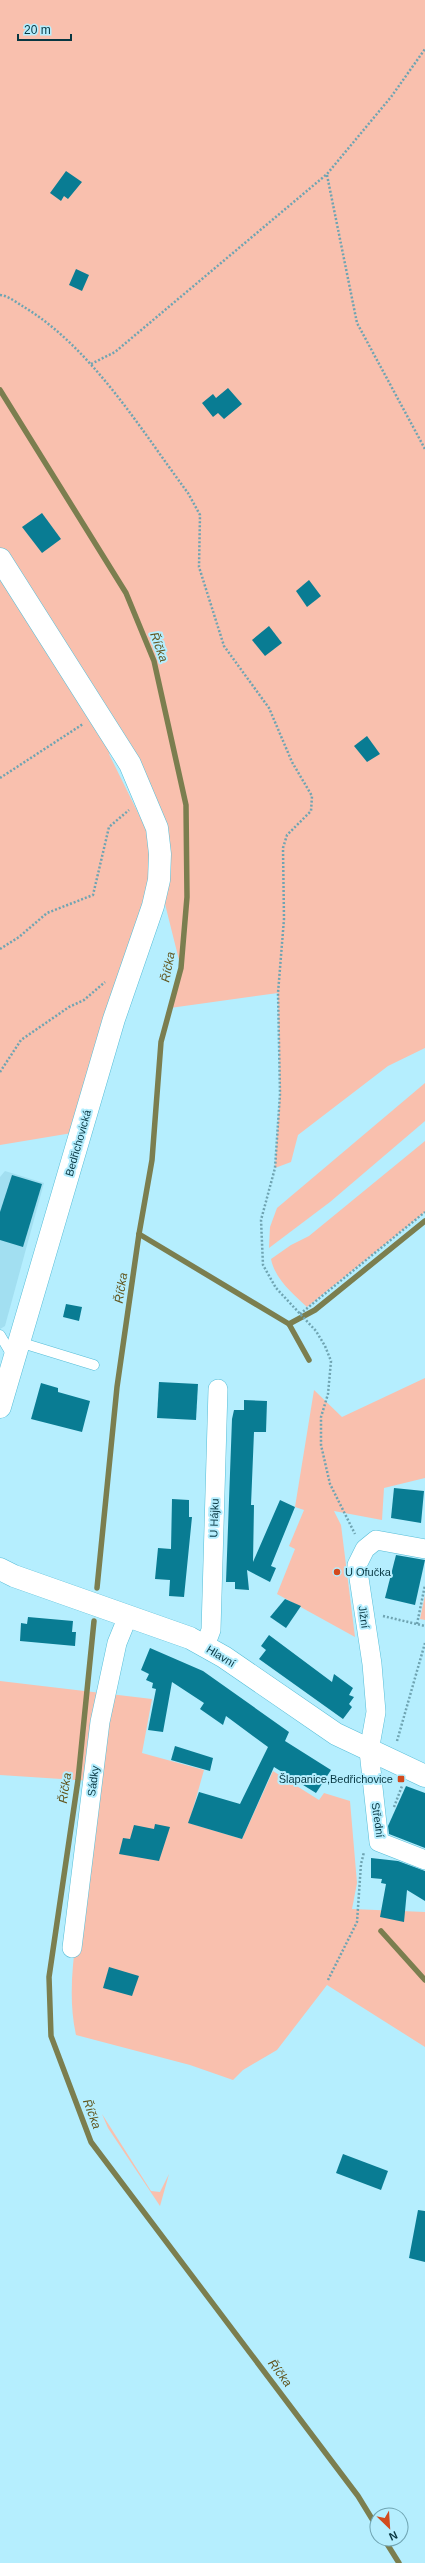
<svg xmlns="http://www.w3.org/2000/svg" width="425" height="2563" font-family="Helvetica,sans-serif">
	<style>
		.built { fill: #a2dff1 }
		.green { fill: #f9c0ae }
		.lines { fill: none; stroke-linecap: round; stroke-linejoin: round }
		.stream { stroke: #7b7e4f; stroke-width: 5.5 }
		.building { fill: #097c93 }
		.service-casing { stroke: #56bdd7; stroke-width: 11 }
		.minor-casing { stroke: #56bdd7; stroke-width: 20 }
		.tertiary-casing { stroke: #56bdd7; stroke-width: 23 }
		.path { stroke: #6fa4b2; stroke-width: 2.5; stroke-dasharray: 2 2; stroke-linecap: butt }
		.service { stroke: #fff; stroke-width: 10 }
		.minor { stroke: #fff; stroke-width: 19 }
		.tertiary { stroke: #fff; stroke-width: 22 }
		.poi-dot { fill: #d24a1d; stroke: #b5eefe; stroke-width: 1.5 }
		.labels { text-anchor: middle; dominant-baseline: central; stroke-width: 4; stroke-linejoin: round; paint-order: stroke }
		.street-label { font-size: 11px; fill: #083742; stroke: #b5eefe }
		.poi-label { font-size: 11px; fill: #083742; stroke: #b5eefe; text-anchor: start }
		.water-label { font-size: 12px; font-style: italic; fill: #61551e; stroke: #b5eefe }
	</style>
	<rect width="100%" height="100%" fill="#b5eefe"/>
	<polygon class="built" points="5,1171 44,1183 5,1326 0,1329 0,1177"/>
	<g class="green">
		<polygon points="0,0 425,0 425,1048 388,1066 298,1135 291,1162 275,1168 280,1094 278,993 170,1008 181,968 159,880 160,854 119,748 109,754 147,831 152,858 149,890 72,1133 0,1145"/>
		<polygon points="425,1083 425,1121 330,1202 269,1248 270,1227 277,1208"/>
		<path d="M425 1141V1212L307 1307C293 1294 275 1279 271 1259L291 1245 309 1236Z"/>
		<polygon points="425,1378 425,1478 384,1488 382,1520 334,1511 341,1525 355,1637 277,1594 295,1549 289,1546 304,1510 295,1507 314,1390 342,1417"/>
		<polygon points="425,1595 425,1620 420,1619"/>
		<path d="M0 1681 152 1699 142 1753 204 1770 189 1823 242 1839 273 1771 319 1800 324 1793 350 1801 357 1883 352 1909 425 1912V2047L327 1985 277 2050 243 2070 233 2080 190 2065 76 2035C65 1985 78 1933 84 1884 88 1850 89 1815 92 1781L0 1775Z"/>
		<polygon points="102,2114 151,2191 160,2192 169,2174 160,2206 108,2128"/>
	</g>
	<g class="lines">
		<g class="stream">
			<polyline points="0,390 126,593 154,661 186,805 187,897 181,968 161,1042 152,1160 139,1234 117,1387 97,1588"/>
			<polyline points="139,1234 289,1324 309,1360"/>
			<polyline points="289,1324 315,1310 425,1221"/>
			<polyline points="94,1621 78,1780 49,1977 51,2036 91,2142 358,2496 377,2527"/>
			<polyline points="381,1931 425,1980"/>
			<polyline points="384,2539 399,2563"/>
		</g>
	</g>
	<g class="building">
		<polygon points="66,171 82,182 68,199 64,196 61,201 50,193"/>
		<polygon points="76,269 89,275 82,291 69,285"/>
		<polygon points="228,388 242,404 224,419 218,413 213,417 202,403 213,394 216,398"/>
		<polygon points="42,513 61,539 42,553 22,527"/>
		<polygon points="309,580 321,596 307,607 296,591"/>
		<polygon points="269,626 282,643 265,656 252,640"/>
		<polygon points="367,736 380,754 367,762 354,746"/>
		<polygon points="12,1175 42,1184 23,1247 0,1240 0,1212"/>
		<polygon points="66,1304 82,1307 79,1321 63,1317"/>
		<polygon points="159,1382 198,1384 196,1420 157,1418"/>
		<polygon points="41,1383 58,1388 58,1392 90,1401 82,1432 31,1419"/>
		<polygon points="244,1400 267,1401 266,1432 254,1432 251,1505 254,1505 253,1562 280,1500 295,1507 271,1566 276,1568 270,1582 247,1570 249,1590 235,1589 235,1582 226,1582 232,1419 234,1410 244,1410"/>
		<polygon points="394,1488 424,1491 421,1523 391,1518"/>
		<polygon points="172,1499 189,1500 189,1517 192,1517 184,1597 169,1596 170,1580 155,1579 158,1548 171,1549"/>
		<polygon points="396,1555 425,1560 415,1605 385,1598"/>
		<polygon points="285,1599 301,1606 286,1628 270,1617"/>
		<polygon points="28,1617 73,1621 72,1632 76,1632 75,1646 20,1641 21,1623 27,1624"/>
		<polygon points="269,1635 332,1682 334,1674 353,1688 349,1695 354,1697 349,1704 352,1707 343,1719 259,1659 266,1650 261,1646"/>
		<polygon points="150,1648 203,1671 289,1732 285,1741 331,1770 316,1793 274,1767 242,1839 188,1823 199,1792 240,1804 268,1747 226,1716 223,1725 200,1709 204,1703 172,1682 163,1732 148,1730 156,1689 152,1688 153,1683 146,1680 149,1674 141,1670"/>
		<polygon points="175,1746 213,1758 210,1771 171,1760"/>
		<polygon points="406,1786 425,1793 425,1848 389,1834 388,1826"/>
		<polygon points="155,1824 170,1827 159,1861 119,1854 123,1838 130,1839 134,1825 154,1829"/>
		<polygon points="371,1858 398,1861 425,1871 425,1901 407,1890 404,1922 380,1917 386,1884 381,1883 382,1879 371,1878"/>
		<polygon points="109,1967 139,1976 132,1996 103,1988"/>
		<polygon points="343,2154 388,2171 381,2190 336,2173"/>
		<polygon points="418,2210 425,2211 425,2262 409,2258"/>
	</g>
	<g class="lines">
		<g class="service-casing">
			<g id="service">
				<polyline points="0,1335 13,1357"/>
				<polyline points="19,1342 94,1365"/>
			</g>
		</g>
		<g class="minor-casing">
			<g id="minor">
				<polyline points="425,1549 376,1540 365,1549 357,1565 372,1664 376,1712 369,1751 379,1842 425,1860"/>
				<polyline points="205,1646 211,1630 218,1389"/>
				<polyline points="72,1948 100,1722 117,1643 128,1616"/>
			</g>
		</g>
		<g class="tertiary-casing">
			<g id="tertiary">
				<polyline points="0,559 130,764 157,828 160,854 159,880 153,906 114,1019 0,1407"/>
				<polyline points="0,1569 14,1576 190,1638 224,1657 336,1734 425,1776"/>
			</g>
		</g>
		<g class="path">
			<polyline points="327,175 357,323 425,449"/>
			<path d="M0 295C9 296 17 303 24 307 92 348 141 430 188 493L200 515 199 567 224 646 269 708 292 762 312 796 311 811 287 835 283 848 284 919 278 993 280 1094 275 1168 261 1220 263 1265 276 1288 316 1331 325 1346 331 1361 328 1394 321 1417V1445L330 1484 355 1534"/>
			<polyline points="91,364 115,352 327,174 391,97 425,49"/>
			<polyline points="0,778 83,724"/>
			<polyline points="0,949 19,937 47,913 93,895 109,827 129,810"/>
			<polyline points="0,1072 21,1040 69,1007 84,1000 105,982"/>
			<polyline points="300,1314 425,1212"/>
			<polyline points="383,1616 425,1626"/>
			<polyline points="417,1624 425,1585"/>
			<polyline points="397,1741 425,1643"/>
			<polyline points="394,1807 402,1786"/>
			<polyline points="328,1980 357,1922 361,1864 364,1852"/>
		</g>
		<use href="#service" class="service"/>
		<use href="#minor" class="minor"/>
		<use href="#tertiary" class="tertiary"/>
	</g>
	<g class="poi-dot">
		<circle cx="337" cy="1572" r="4"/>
		<rect x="397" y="1775" width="8" height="8" rx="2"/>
	</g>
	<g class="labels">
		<g class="street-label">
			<text transform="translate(78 1143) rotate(-74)">Bedřichovická</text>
			<text transform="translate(214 1518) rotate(-88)">U Hájku</text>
			<text transform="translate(364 1617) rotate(82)">Jižní</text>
			<text transform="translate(221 1656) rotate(31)">Hlavní</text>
			<text transform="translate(93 1781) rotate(-83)">Sádky</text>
			<text transform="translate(378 1820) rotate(82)">Střední</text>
		</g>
		<g class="poi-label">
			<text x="345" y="1572">U Ofučka</text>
			<text x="393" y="1779" text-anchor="end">Šlapanice,Bedřichovice</text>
		</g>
		<g class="water-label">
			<text transform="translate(159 647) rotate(70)">Říčka</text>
			<text transform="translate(168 967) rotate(-79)">Říčka</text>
			<text transform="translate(121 1288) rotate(-81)">Říčka</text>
			<text transform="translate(65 1788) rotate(-82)">Říčka</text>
			<text transform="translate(92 2114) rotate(69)">Říčka</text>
			<text transform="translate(280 2373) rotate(53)">Říčka</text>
		</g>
	</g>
	<g transform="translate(389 2527) rotate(155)"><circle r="19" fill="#b5eefe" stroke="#70a5b3"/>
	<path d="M0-3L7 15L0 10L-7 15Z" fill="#d24a1d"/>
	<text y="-6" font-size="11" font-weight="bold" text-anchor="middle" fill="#083742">N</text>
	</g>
	<path d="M18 34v6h53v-6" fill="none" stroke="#083742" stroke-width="2"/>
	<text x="24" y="34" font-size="12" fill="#083742" stroke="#b5eefe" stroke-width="3" paint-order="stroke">20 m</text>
</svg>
